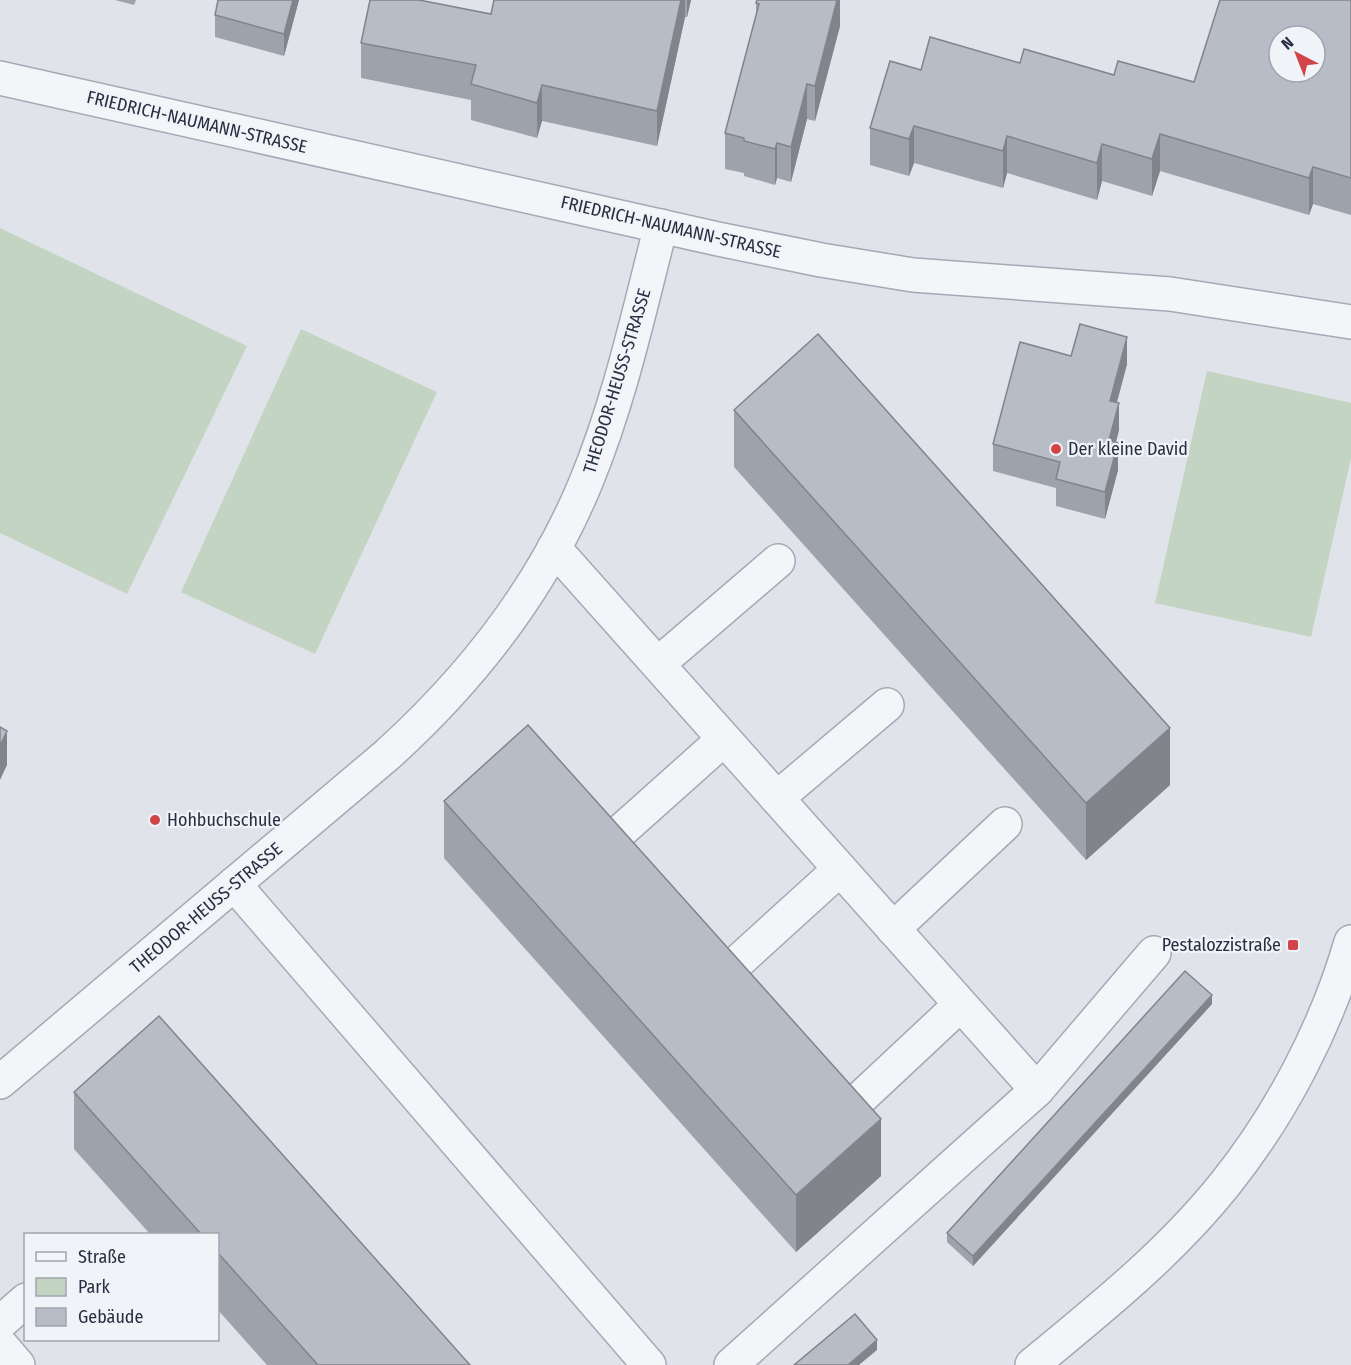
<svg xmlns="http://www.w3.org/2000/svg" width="1351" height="1365" font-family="'Fira Sans Condensed',sans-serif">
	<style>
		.park { fill: #c4d4c2 }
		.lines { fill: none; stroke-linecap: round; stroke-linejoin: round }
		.minor-casing { stroke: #a6a9b4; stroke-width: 36 }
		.minor { stroke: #f4f5f8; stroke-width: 33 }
		.wall { fill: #9ea2ab }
		.shaded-wall { fill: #81848b }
		.building { fill: #b8bcc7; stroke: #81848b; stroke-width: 1.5; fill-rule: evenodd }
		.poi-dot { fill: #d0444a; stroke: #f0f3f7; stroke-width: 2 }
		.labels { text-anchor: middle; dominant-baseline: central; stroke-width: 4.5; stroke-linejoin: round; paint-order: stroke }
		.street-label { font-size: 18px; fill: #292f42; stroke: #f0f3f7 }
		.poi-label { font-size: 18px; fill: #292f42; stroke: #f0f3f7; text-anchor: start }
	</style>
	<rect width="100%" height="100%" fill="#e1e3ea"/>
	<g class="park">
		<polygon points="0,228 247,346 127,594 0,533"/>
		<polygon points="301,329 437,392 315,654 181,592"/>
		<polygon points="1207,371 1351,403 1351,458 1311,637 1155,603"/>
	</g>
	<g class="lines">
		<g class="minor-casing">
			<g id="minor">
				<polyline points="0,78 718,239 821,260 913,275 1170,294 1351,322"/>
				<polyline points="554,548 1037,1090"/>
				<polyline points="658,664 778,561"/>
				<polyline points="777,798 887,705"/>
				<polyline points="621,831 724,739"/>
				<polyline points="234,884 649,1365"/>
				<polyline points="893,929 1005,824"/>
				<polyline points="730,969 840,869"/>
				<path d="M0 1082 387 755C472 678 542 589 586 482 620 400 639 311 661 226"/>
				<polyline points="850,1108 960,1005"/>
				<polyline points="0,1323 26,1300"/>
				<polyline points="0,1344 18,1365"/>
				<polyline points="731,1365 1037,1090 1154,953"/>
				<path d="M1032 1365C1100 1309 1170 1253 1225 1184 1281 1114 1326 1028 1351 942"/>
			</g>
		</g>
		<use href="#minor" class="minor"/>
	</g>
	<g class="wall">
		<polygon points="115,0 136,0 134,5"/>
		<polygon points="299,0 284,56 215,37 215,15"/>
		<polygon points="494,0 691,0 687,17 685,17 657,146 542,121 537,138 471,120 471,100 361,78 361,43 491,14"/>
		<polygon points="840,0 840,26 815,121 807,119 791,182 777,178 775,185 744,176 744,173 725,169 725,133 756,15 756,3"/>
		<polygon points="1351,0 1351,215 1313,204 1309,215 1160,171 1152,196 1102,181 1097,200 1007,173 1003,188 914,163 909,176 870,165 870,128 921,70 1020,63 1114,75 1194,82"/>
		<polygon points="1071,356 1127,364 1117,402 1119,430 1116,442 1118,470 1105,519 1056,506 1056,488 993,471 993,444"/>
		<polygon points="734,410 1170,785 1086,860 734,467"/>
		<polygon points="444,801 881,1176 796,1252 444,858"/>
		<polygon points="1212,1004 973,1266 947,1242 947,1233"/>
		<polygon points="74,1092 470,1365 267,1365 218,1310 218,1234 150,1234 74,1149"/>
	</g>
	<g class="shaded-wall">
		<polygon points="293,0 299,0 284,56 284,34"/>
		<polygon points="681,0 685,0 685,17 657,146 657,111"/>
		<polygon points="687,0 691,0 687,17"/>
		<polygon points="837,0 840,0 840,26 815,121 815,86"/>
		<polygon points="807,84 807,119 791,182 791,147"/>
		<polygon points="542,85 542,121 537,138 537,103"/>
		<polygon points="914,126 914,163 909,176 909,139"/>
		<polygon points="1160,134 1160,171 1152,196 1152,159"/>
		<polygon points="1007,136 1007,173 1003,188 1003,151"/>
		<polygon points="777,143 777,178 775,185 775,149"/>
		<polygon points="1102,144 1102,181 1097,200 1097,163"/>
		<polygon points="1313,167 1313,204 1309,215 1309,178"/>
		<polygon points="1127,337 1127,364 1110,428 1110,401"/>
		<polygon points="1119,403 1119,430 1109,468 1109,440"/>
		<polygon points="1118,443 1118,470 1105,519 1105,492"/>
		<polygon points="1170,728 1170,785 1086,860 1086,803"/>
		<polygon points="7,731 7,765 0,780 0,746"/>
		<polygon points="1212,995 1212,1004 973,1266 973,1256"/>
		<polygon points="881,1119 881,1176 796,1252 796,1195"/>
		<polygon points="877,1340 877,1350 859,1365 848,1365"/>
	</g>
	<g class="building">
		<polygon points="218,0 293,0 284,34 215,15"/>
		<polygon points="370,0 419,0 491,14 494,0 681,0 657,111 542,85 537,103 471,84 476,65 361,43"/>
		<polygon points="757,0 837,0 815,86 807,84 791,147 777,143 775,149 744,141 744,138 725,133 759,4 756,3"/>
		<path d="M1220 0H1351V178L1313 167 1309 178 1160 134 1152 159 1102 144 1097 163 1007 136 1003 151 914 126 909 139 870 128 890 61 921 70 930 37 1020 63 1024 49 1114 75 1118 61 1194 82ZM1279 36H1315V72H1279Z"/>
		<polygon points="1080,324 1127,337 1110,401 1119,403 1109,440 1118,443 1105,492 1056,479 1060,462 993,444 1020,342 1071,356"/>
		<polygon points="818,334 1170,728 1086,803 734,410"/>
		<polygon points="528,725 881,1119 796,1195 444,801"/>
		<polygon points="0,727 7,731 0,746"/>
		<polygon points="1185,971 1212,995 973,1256 947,1233"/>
		<polygon points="159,1016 470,1365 318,1365 218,1253 218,1234 201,1234 74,1092"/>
		<polygon points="855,1314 877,1340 848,1365 794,1365"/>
	</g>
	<g class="poi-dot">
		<circle cx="1056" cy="449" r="6"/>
		<circle cx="155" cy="820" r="6"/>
		<rect x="1287" y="939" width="12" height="12" rx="3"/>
	</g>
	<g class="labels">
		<g class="street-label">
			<text transform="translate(197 122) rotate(13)">FRIEDRICH-NAUMANN-STRASSE</text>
			<text transform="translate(671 227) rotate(13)">FRIEDRICH-NAUMANN-STRASSE</text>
			<text transform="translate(617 381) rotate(-73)">THEODOR-HEUSS-STRASSE</text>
			<text transform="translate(206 908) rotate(-40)">THEODOR-HEUSS-STRASSE</text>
		</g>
		<g class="poi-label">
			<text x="1068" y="449">Der kleine David</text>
			<text x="167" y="820">Hohbuchschule</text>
			<text x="1281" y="945" text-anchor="end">Pestalozzistraße</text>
		</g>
	</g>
	<rect x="24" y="1233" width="195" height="108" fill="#f0f3f7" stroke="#a0a5af" stroke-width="1.5"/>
	<rect x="36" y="1252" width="30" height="9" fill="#f4f5f8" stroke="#a0a5af" stroke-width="1.5"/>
	<text x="78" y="1263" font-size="18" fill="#292f42">Straße</text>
	<rect x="36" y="1278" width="30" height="18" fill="#c4d4c2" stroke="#a0a5af" stroke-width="1.5"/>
	<text x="78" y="1293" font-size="18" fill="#292f42">Park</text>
	<rect x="36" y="1308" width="30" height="18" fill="#b8bcc7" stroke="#a0a5af" stroke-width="1.5"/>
	<text x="78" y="1323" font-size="18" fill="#292f42">Gebäude</text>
	<g transform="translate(1297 54) rotate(318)"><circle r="28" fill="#f0f3f7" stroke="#a0a5af" stroke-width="1.5"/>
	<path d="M0-4.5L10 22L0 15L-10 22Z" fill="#d0444a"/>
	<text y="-9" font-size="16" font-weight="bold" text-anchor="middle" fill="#292f42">N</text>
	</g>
</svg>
